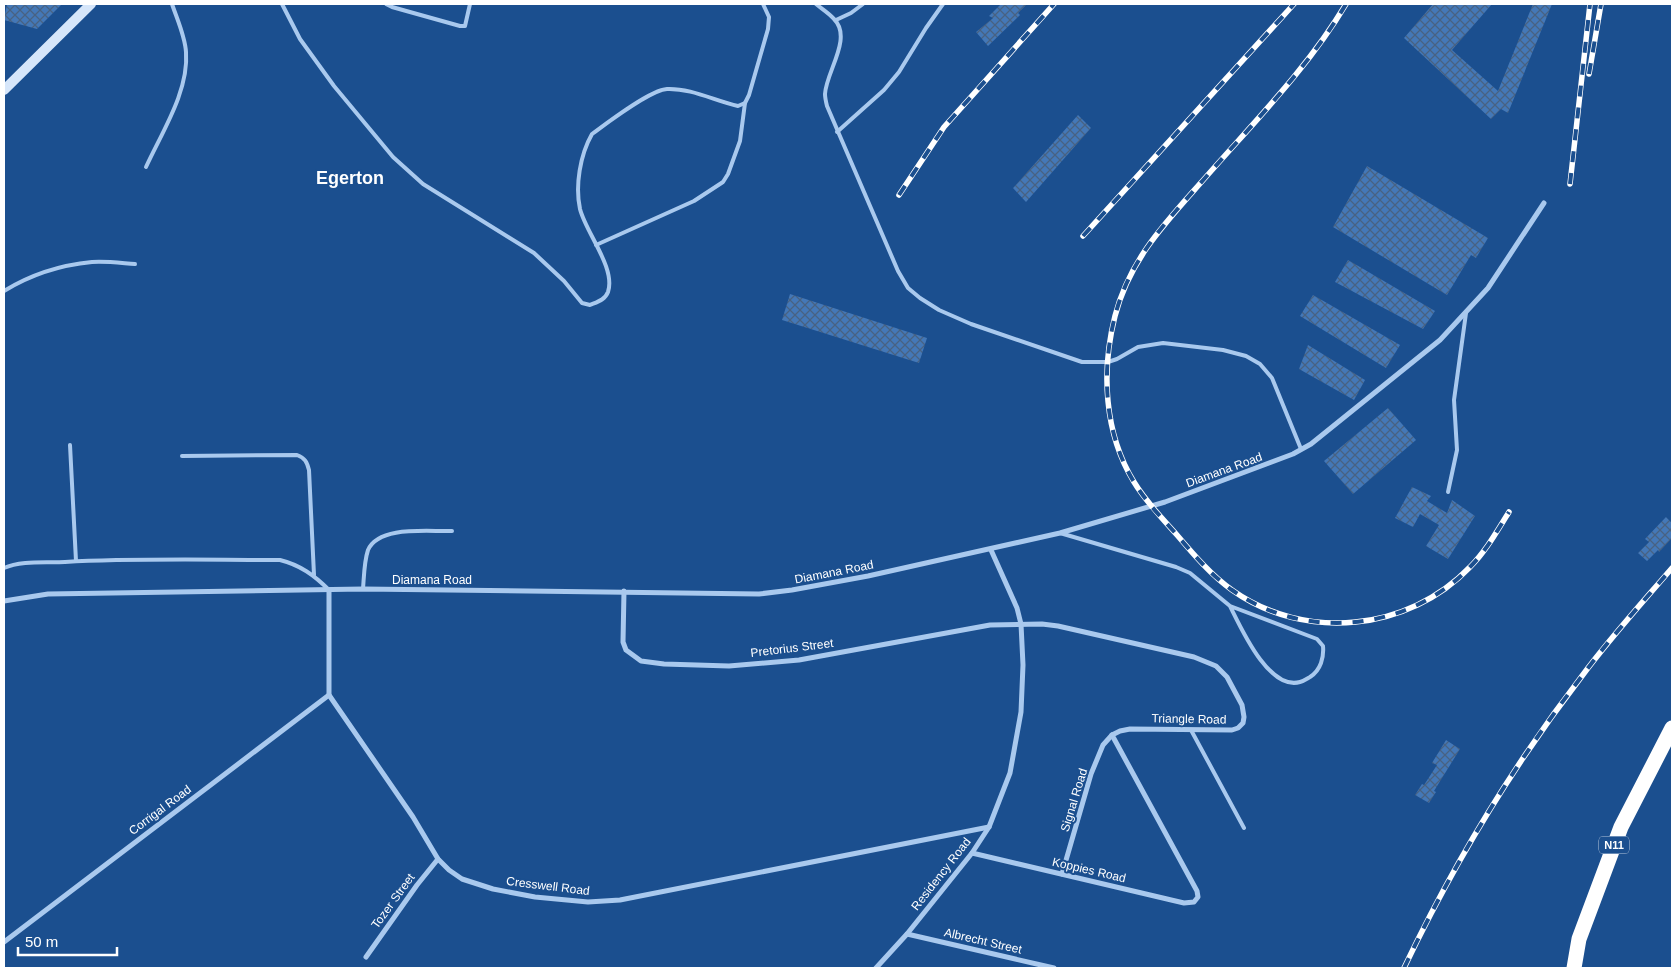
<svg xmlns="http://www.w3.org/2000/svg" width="1676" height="972" font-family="Arial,sans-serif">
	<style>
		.building { fill: url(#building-cross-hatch) }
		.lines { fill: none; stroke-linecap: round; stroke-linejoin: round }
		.lane { stroke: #a9c9ee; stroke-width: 4 }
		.street { stroke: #a9c9ee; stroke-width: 5 }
		.secondary { stroke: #d6e6fa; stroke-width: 10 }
		.highway { stroke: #fff; stroke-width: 15 }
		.rail-casing { stroke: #fff; stroke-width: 5.5 }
		.rail { stroke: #1b4f8f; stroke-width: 4; stroke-dasharray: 11; stroke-linecap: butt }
		.labels { text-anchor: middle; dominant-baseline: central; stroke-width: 4; stroke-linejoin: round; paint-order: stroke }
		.shield { fill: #1b4f8f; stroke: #bbcadd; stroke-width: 1 }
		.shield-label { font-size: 11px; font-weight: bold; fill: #fff }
		.street-label { font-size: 12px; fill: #fff; stroke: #1b4f8f }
		.district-label { font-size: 18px; font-weight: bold; fill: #fff; stroke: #1b4f8f }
	</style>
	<defs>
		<pattern id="building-cross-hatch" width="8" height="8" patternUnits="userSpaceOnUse" patternTransform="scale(1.25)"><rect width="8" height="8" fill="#4478b7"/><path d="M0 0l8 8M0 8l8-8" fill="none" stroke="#486282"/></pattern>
	</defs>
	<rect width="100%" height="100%" fill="#1b4f8f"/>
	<g class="building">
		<polygon points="7,4 62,4 37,29 4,20"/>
		<polygon points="1001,4 1027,4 1018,13 1020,15 988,46 976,32 993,18 989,16"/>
		<polygon points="1433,4 1492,4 1452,50 1498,91 1533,4 1552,4 1508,113 1501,109 1491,119 1404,38"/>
		<polygon points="1078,115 1091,128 1026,202 1013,188"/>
		<polygon points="1367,166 1488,238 1476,258 1471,255 1447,295 1333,227"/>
		<polygon points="1348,260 1435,311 1423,329 1335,282"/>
		<polygon points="790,294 927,338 919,363 782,320"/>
		<polygon points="1313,295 1400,345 1386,368 1300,316"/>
		<polygon points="1308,345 1365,380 1354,400 1299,369"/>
		<polygon points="1388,408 1416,440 1353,494 1324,461"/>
		<polygon points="1412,487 1431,496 1427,501 1447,513 1452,500 1475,516 1448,559 1426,546 1439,525 1420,514 1413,527 1395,518"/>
		<polygon points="1666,517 1672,523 1672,538 1659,552 1658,550 1647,561 1638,553 1649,542 1645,539"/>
		<polygon points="1446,740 1460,749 1434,791 1436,792 1429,803 1415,795 1422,784 1424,785 1437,765 1432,763"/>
	</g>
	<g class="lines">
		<g class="lane">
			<path d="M282 4 300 39 334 86 393 157 423 184 534 253 564 281 582 303 590 305C597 302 605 300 608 292 616 268 586 233 580 209 575 186 580 155 592 134 607 123 650 90 667 89 691 88 715 101 738 106L745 103 749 95 768 29 769 17 763 4"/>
			<polyline points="386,4 392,7 460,26 465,26 470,4"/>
			<path d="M816 4C822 9 829 13 834 19 853 38 826 72 825 94 825 98 826 102 827 106L898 271 908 288 920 298 939 310 971 324 1082 362H1108L1117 359 1138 347 1163 343 1223 350 1246 356 1260 364 1272 378 1301 449"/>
			<polyline points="836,20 851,13 863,4"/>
			<polyline points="837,132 884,90 899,72 926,28 943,4"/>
			<path d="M146 167C162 132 189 91 186 52 185 36 177 19 172 4"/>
			<polyline points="596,245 694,201 723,182 728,174 740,141 745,103"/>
			<path d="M4 291C30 275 61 265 92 262 106 261 121 263 135 264"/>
			<polyline points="70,445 76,561"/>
			<path d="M182 456 297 455C305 458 307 462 309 470L314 575"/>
			<polyline points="1448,492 1457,450 1454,400 1466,313"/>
			<path d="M1060 533 1176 567 1190 573 1230 606 1317 639 1323 646C1324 657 1321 670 1310 677 1308 678 1304 681 1300 682 1269 691 1241 628 1230 606"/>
			<path d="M4 568C21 560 46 563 65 562 136 558 208 560 280 560 300 565 314 575 329 590"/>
			<path d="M363 589C364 577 364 562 368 550 379 525 429 532 452 531"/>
			<polyline points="1191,730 1244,828"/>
		</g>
		<g class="street">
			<polyline points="329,590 329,695 413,817 438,859 449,870 462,879 493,889 535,897 588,902 620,900 989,827"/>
			<polyline points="624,591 623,642 626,650 641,661 664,664 729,666 799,660 990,625 1042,624 1058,626 1194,657 1216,666 1227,677 1242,705 1244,717 1243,723 1238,728 1232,730 1130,729 1120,731 1112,735 1197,891 1198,897 1194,902 1184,903 972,853"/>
			<polyline points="4,601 48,594 363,589 759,594 792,590 868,576 1060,533 1165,502 1293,454 1311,444 1440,340 1488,288 1544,203"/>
			<polyline points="1062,874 1091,774 1103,745 1112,735"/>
			<polyline points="907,934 1054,968"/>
			<polyline points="4,942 329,695"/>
			<polyline points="366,957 417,885 438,859"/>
			<polyline points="876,968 907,934 972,853 989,827 1010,773 1021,712 1023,665 1021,624 1017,608 991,550"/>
		</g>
		<polyline class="secondary" points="4,90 91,4"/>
		<polyline class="highway" points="1574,968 1579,939 1621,827 1672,728"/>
		<g class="rail-casing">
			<g id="rail">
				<path d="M1346 4C1308 68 1254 122 1205 178 1167 221 1130 258 1115 316 1101 371 1104 433 1134 482 1146 502 1162 518 1177 535 1194 555 1211 575 1232 590 1305 642 1409 631 1470 567 1486 551 1497 531 1509 512"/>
				<polyline points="1589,74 1601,4"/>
				<polyline points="1570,184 1590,4"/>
				<polyline points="899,195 944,127 1054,4"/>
				<polyline points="1083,236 1294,4"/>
				<path d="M1404 968C1453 865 1512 767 1582 676 1610 638 1642 603 1672 568"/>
			</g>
		</g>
		<use href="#rail" class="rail"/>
	</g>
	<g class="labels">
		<rect class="shield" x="1599" y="836.5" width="30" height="17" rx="4"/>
		<g class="shield-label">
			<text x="1614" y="845">N11</text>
		</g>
		<g class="street-label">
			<text transform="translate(1224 470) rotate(-20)">Diamana Road</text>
			<text transform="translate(834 572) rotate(-11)">Diamana Road</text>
			<text x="432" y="580">Diamana Road</text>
			<text transform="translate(792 648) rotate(-7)">Pretorius Street</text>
			<text transform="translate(1189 719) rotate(1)">Triangle Road</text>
			<text transform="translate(1074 800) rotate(-73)">Signal Road</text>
			<text transform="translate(160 810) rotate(-37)">Corrigal Road</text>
			<text transform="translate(1089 870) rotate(13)">Koppies Road</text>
			<text transform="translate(941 874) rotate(-52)">Residency Road</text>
			<text transform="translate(548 886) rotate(7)">Cresswell Road</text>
			<text transform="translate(393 901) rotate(-54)">Tozer Street</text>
			<text transform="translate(983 941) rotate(13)">Albrecht Street</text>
		</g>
		<g class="district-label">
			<text x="350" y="178">Egerton</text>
		</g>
	</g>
	<rect width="1676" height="972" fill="none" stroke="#ffffff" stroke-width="10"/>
	<path d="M18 947v8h99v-8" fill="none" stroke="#ffffff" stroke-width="2.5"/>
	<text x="25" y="947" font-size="15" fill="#ffffff" stroke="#1b4f8f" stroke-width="4" paint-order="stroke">50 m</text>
</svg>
